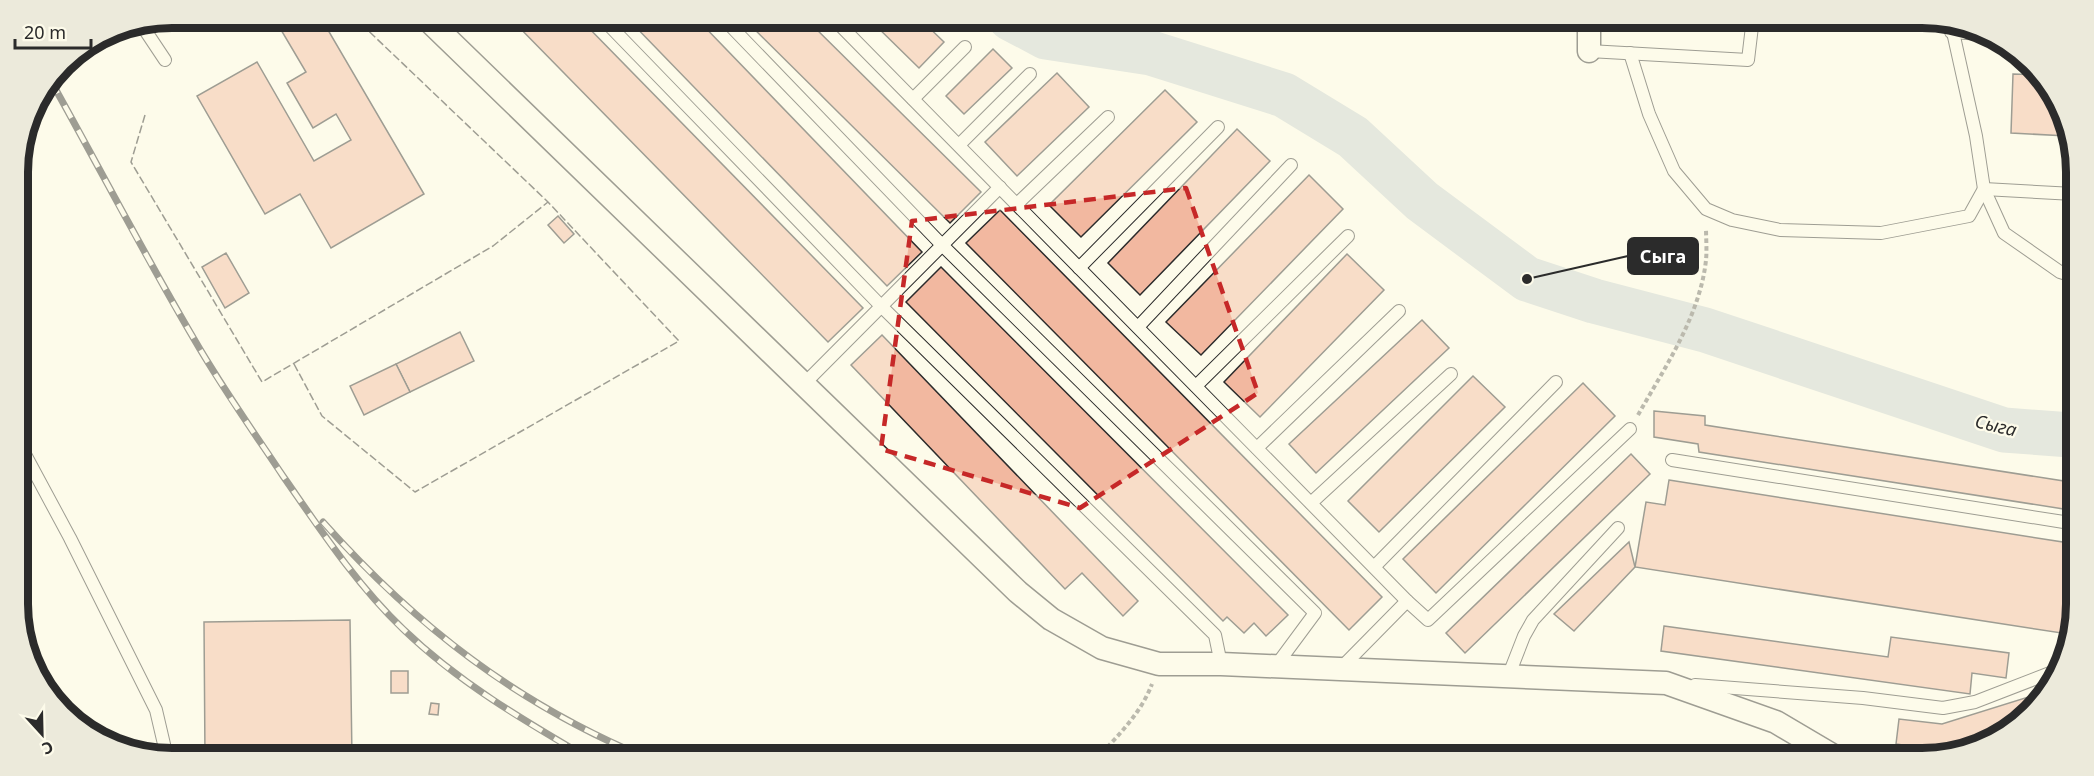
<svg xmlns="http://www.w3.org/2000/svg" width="2094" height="776" font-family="'Noto Sans',sans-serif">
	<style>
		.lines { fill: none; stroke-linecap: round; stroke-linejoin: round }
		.river { stroke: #c7d0d0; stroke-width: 45 }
		.building { fill: #f2b8a0; stroke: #2b2b2b; stroke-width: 1.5 }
		.service-casing { stroke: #2b2b2b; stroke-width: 14 }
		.minor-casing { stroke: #2b2b2b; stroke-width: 25 }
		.path { stroke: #6a6964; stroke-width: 4; stroke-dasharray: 4.5 3; stroke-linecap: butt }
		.service { stroke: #fdfbea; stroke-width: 12 }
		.minor { stroke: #fdfbea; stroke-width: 22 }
		.rail-casing { stroke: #2b2b2b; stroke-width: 7 }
		.rail { stroke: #fdfbea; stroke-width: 4.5; stroke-dasharray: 14; stroke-linecap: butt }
		.fence { stroke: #2b2b2b; stroke-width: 1.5; stroke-dasharray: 8 3; stroke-linecap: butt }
		.marked { fill: none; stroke: #c62828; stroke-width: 4.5; stroke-dasharray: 12 8; stroke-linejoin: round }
		.labels { text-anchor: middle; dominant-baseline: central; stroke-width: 4.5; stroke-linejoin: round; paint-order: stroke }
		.water-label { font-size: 18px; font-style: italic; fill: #2b2b2b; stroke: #fdfbea }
		.rim { fill: none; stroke: #2b2b2b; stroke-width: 8 }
		.leader { fill: none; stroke: #2b2b2b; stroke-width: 2 }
		.callout-dot { fill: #2b2b2b; stroke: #fdfbea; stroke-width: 2 }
		.callout { fill: #2b2b2b; stroke: #2b2b2b; stroke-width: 2 }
		.callout-label { font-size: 18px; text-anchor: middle; font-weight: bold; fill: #fff }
	</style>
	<rect width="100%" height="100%" fill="#fdfbea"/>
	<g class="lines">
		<polyline class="river" points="1010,18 1046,37 1151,53 1284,95 1353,137 1422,201 1527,279 1594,301 1705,330 2004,430 2071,435"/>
	</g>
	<g class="building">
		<polygon points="274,18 321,18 424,194 331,248 300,194 265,214 197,96 257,62 314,161 351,140 336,114 313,128 287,83 306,72"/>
		<polygon points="510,18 579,18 863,308 828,342"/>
		<polygon points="627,18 696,18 922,252 887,286"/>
		<polygon points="743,18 805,18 981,192 950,223"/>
		<polygon points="868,18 919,18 944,42 919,68"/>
		<polygon points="1315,18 1376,18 1376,29 1315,30"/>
		<polygon points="993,49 1012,68 964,114 946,96"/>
		<polygon points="1057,73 1089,107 1017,176 985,142"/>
		<polygon points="2013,74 2040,75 2067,136 2011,133"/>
		<polygon points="1165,90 1197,122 1081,237 1049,205"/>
		<polygon points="1237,129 1270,161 1140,295 1108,263"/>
		<polygon points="1309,175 1343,209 1201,355 1166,322"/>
		<polygon points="1000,210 1382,597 1349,630 966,243"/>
		<polygon points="558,216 574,234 564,243 548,225"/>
		<polygon points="226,253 249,293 225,308 202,267"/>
		<polygon points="1347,254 1384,290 1260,417 1224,382"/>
		<polygon points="941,267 1288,615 1266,636 1254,623 1244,633 1227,617 1223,621 906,302"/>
		<polygon points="1422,320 1449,348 1316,473 1289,444"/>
		<polygon points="460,332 474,361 410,392 396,364"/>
		<polygon points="882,335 1138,601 1123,616 1082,573 1065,589 851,365"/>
		<polygon points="396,364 410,392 364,415 350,386"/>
		<polygon points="1473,376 1505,407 1379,532 1348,501"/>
		<polygon points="1583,383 1615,416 1436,593 1403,559"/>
		<polygon points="1654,411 1705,416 1705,425 2070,482 2070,510 1699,452 1698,444 1654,437"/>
		<polygon points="1631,454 1650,474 1465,653 1446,633"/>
		<polygon points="1669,480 2069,543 2068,634 1635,567 1646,502 1665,505"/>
		<polygon points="1629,542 1635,567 1574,631 1554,614"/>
		<polygon points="350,620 352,758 205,758 204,622"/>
		<polygon points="1664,626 1888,657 1891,637 2009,653 2006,678 1972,673 1970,694 1661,651"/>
		<rect x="391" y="671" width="17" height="22"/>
		<polygon points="2038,694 2016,726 1976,741 1951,747 1952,750 1931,758 1924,758 1923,748 1896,744 1899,719 1942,724"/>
		<polygon points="431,703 439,704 438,715 429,714"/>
	</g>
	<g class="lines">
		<g class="service-casing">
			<g id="service">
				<polyline points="602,18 881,306 1215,635 1221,664"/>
				<polyline points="723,18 942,245 1315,613 1275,667"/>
				<polyline points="833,18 1407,601"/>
				<polyline points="1951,23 1976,136 1984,189 2004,233 2060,272 2073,276"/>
				<polyline points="141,24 165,60"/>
				<polyline points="1951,32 1983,34"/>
				<polyline points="1589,51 1748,60 1753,18"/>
				<polyline points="1630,53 1649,114 1674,171 1706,209 1732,220 1780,230 1881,233 1969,216 1984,189 2074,194"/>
				<polyline points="913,99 965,47"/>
				<polyline points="959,145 1030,74"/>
				<polyline points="1017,204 1108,117"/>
				<polyline points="1079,268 1218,127"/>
				<polyline points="1138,327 1291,165"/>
				<polyline points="804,384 1000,187"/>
				<polyline points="1196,386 1348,236"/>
				<polyline points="20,445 70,538 156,710 167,757"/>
				<polyline points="1257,448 1399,311"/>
				<polyline points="1672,460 2070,523"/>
				<polyline points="1311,503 1451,374"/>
				<polyline points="1374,567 1556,382"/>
				<polyline points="1340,669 1407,601 1428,620 1630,429"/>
				<polyline points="1508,677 1524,636 1533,620 1618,528"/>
				<polyline points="1695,685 1863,698 1943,708 1975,702 2055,671"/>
			</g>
		</g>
		<g class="minor-casing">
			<g id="minor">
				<polyline points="426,18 1018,592 1051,619 1102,648 1159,664 1221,664 1666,683 1776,722 1837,758"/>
				<polyline points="1589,51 1589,18"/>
			</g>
		</g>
		<g class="path">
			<path d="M1638 415C1665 367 1700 316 1706 260 1707 250 1706 238 1706 228"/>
			<path d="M1097 758C1118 736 1141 713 1152 684"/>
		</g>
		<use href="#service" class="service"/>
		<use href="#minor" class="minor"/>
		<g class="rail-casing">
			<g id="rail">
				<path d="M51 81C99 167 144 254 194 339 221 386 253 431 283 476 320 529 356 584 403 629 458 682 523 720 588 758"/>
				<path d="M323 522C416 626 517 704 647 758"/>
			</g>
		</g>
		<use href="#rail" class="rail"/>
		<g class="fence">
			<polyline points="145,115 131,162 262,382 493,246 548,202"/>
			<polyline points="294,364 322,416 415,492 679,341 548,202 355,18"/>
		</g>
	</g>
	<path d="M0 0H2094V776H0ZM1186 188 1258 393 1080 508 881 449 912 221Z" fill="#fdfbea" fill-opacity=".55" fill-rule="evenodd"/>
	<path class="marked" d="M1186 188 1258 393 1080 508 881 449 912 221Z"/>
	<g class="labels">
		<g class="water-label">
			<text transform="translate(1996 425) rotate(13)">Сыга</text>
		</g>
	</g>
	<path d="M0 0H2094V776H0ZM172 28H1922A144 144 0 0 1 2066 172V604A144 144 0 0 1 1922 748H172A144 144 0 0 1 28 604V172A144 144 0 0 1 172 28Z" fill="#eceadb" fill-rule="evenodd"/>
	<path class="rim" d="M172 28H1922A144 144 0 0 1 2066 172V604A144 144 0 0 1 1922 748H172A144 144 0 0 1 28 604V172A144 144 0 0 1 172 28Z"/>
	<path class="leader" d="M1527 279L1628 256"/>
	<circle class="callout-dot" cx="1527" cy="279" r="6"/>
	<rect class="callout" x="1628" y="238" width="70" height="36" rx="6"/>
	<g class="callout-label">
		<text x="1663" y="263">Сыга</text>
	</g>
	<g transform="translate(42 734) rotate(158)" stroke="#fdfbea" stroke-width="4.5" paint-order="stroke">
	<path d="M0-4.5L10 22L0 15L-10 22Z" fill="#2b2b2b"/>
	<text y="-9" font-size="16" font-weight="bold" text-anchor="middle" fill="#2b2b2b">С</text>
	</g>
	<path d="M15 39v9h76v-9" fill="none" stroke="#2b2b2b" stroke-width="3"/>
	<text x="24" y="39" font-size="18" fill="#2b2b2b" stroke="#fdfbea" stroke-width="4.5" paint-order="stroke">20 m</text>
</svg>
